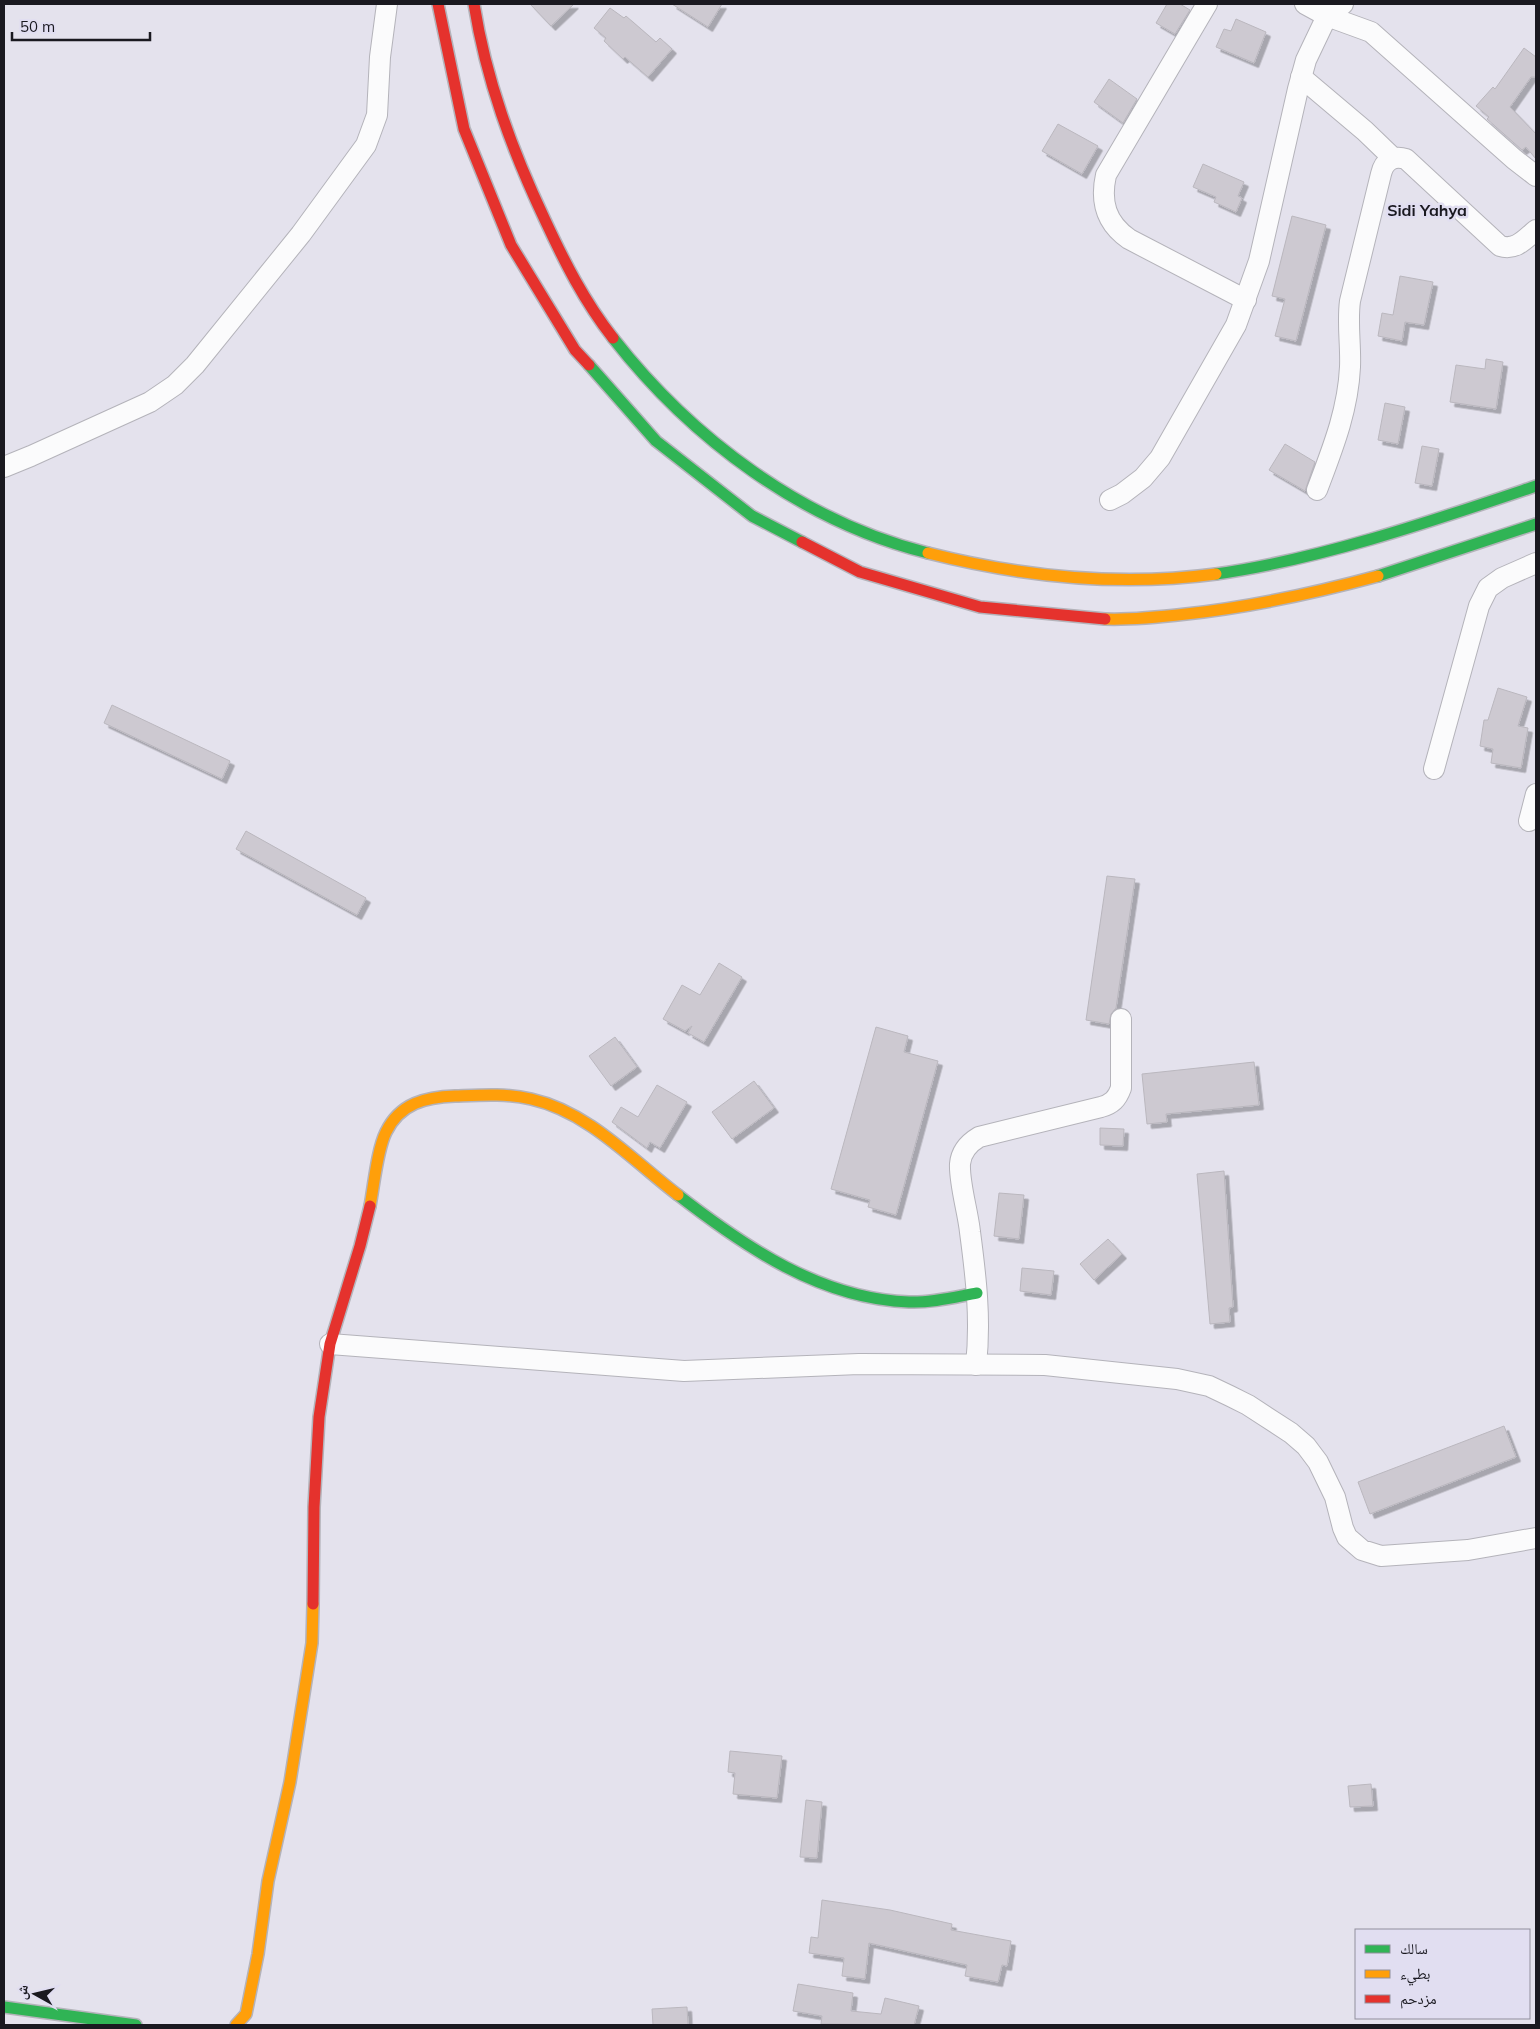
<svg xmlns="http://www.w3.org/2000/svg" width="1540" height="2029" font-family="Mulish,'Noto Naskh Arabic',sans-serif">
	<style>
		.building { fill: #cdc9d1; stroke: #bab7be; filter: url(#shadow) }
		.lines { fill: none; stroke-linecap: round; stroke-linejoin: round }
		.street-casing { stroke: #b4b3ba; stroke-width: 22 }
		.fast-casing { stroke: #b4b3ba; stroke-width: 14 }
		.slow-casing { stroke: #b4b3ba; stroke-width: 14 }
		.jam-casing { stroke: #b4b3ba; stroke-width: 14 }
		.street { stroke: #fbfbfc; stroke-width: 20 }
		.fast { stroke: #30b455; stroke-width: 11 }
		.slow { stroke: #ff9f0a; stroke-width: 11 }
		.jam { stroke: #e5322d; stroke-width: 11 }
		.labels { text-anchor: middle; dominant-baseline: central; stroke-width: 5; stroke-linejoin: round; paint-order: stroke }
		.quarter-label { font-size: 16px; font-weight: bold; fill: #1a1920; stroke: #e1def1 }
	</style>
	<defs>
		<filter id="shadow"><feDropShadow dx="4.5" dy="4.5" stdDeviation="0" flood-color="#0004"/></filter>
	</defs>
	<rect width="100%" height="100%" fill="#e4e2ed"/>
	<g class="building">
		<polygon points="530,4 574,4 551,26"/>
		<polygon points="672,4 722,4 708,27"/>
		<polygon points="1167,4 1180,4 1190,10 1175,34 1156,23"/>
		<polygon points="610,8 624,18 626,16 656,42 660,38 672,49 648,77 625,57 623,59 604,41 606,38 594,28"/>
		<polygon points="1236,19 1266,32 1254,63 1216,47 1224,29 1231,31"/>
		<polygon points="1524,48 1536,57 1536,77 1531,77 1510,107 1536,134 1536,159 1526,147 1522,150 1487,119 1489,117 1476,106 1493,87 1495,89"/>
		<polygon points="1109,79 1137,99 1123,123 1094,102"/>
		<polygon points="1058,124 1098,146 1082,174 1042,151"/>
		<polygon points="1203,164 1244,182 1238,196 1242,198 1236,212 1214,202 1216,197 1193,187"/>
		<polygon points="1292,216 1326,225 1296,341 1275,336 1285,299 1272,296"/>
		<polygon points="1400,276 1433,282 1424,325 1405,322 1402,341 1378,336 1382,313 1393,315"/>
		<polygon points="1486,359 1503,362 1496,409 1450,402 1456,365 1485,369"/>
		<polygon points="1385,403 1405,407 1398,444 1378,440"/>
		<polygon points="1285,444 1315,462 1305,491 1269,470"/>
		<polygon points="1422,446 1439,449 1432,486 1415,483"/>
		<polygon points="1498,688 1527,697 1518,726 1528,728 1521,768 1491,763 1493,749 1480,746 1484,720 1488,720"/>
		<polygon points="112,705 230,761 222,779 104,723"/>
		<polygon points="246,831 366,898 357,915 236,849"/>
		<polygon points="1107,876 1135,879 1116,1008 1111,1014 1109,1024 1086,1020"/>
		<polygon points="719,963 742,977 704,1042 688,1033 692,1026 685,1031 663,1019 682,985 700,995"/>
		<polygon points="876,1027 908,1036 904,1052 938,1061 896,1215 868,1207 870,1200 831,1189"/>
		<polygon points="615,1037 637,1067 611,1086 589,1056"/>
		<polygon points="1254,1062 1259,1105 1166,1114 1167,1122 1147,1124 1142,1074"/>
		<polygon points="754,1081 774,1108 732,1139 712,1112"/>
		<polygon points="657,1085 687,1102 660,1148 650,1142 647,1148 612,1122 621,1107 638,1117"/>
		<polygon points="1100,1128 1124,1129 1123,1146 1100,1145"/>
		<polygon points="1224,1171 1233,1307 1229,1308 1230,1322 1210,1324 1197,1174"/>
		<polygon points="999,1193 1024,1195 1019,1239 994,1236"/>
		<polygon points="1108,1239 1122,1254 1094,1280 1080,1264"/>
		<polygon points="1022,1268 1054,1271 1051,1295 1020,1291"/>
		<polygon points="1504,1426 1516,1457 1370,1514 1358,1482"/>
		<polygon points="730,1751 782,1756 777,1798 733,1794 735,1773 728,1772"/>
		<polygon points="1371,1784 1373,1806 1350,1807 1348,1786"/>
		<polygon points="806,1800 822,1802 817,1858 800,1857"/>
		<polygon points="822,1900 890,1910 952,1924 951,1930 1011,1941 1007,1966 1002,1965 998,1982 965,1976 967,1965 869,1943 865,1979 842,1976 844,1958 809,1953 811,1937 818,1938"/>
		<polygon points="798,1984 853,1993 851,2011 881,2014 885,1998 919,2006 914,2025 821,2024 822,2016 793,2011"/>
		<polygon points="687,2007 688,2025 653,2025 652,2009"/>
	</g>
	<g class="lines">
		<g class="street-casing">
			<g id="street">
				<path d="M1207 4 1106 175C1100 202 1106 223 1129 239L1246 300"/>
				<polyline points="1305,4 1327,16 1371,32 1514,159 1536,176"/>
				<polyline points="1301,77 1365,131 1393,158"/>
				<polyline points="4,467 31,456 150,402 175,385 195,365 301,234 366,145 377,115 380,57 387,4"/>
				<path d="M1317 490C1332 450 1348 411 1350 367 1351 345 1347 323 1350 301L1381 174C1384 161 1393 155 1406 159L1500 246C1516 251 1525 239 1536 230"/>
				<polyline points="1110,500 1122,494 1143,478 1160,458 1236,325 1259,261 1298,89 1306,60 1327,16 1343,4"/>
				<polyline points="1434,769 1479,606 1488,588 1502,578 1536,563"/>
				<polyline points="1529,821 1536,794"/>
				<polyline points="330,1344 684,1371 859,1364 1045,1365 1177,1379 1209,1386 1230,1396 1248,1405 1291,1433 1306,1446 1318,1462 1335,1497 1343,1528 1347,1537 1362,1550 1381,1556 1468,1550 1536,1538"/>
				<path d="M976 1365C981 1320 976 1277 970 1232 968 1212 959 1183 960 1164 961 1152 969 1143 979 1137L1101 1107C1112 1104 1117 1099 1121 1088V1019"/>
			</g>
		</g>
		<g class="fast-casing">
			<g id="fast">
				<path d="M613 338C691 438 803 522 928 553"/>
				<polyline points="589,365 656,441 752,516 802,542"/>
				<path d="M1216 574C1322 559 1435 520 1536 486"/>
				<polyline points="1378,576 1536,524"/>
				<path d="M678 1195C745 1247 821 1299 909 1302 932 1303 955 1297 977 1293"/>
				<polyline points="4,2007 136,2025"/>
			</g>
		</g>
		<g class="slow-casing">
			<g id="slow">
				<path d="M928 553C1023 577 1118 587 1216 574"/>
				<path d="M1105 619C1132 620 1160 617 1186 614 1251 607 1315 593 1378 576"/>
				<path d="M370 1206C374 1185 377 1150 386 1132 400 1103 426 1097 455 1096 480 1095 506 1093 531 1099 589 1112 632 1160 678 1195"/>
				<polyline points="236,2025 246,2014 258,1954 268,1881 290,1782 312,1643 313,1604"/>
			</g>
		</g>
		<g class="jam-casing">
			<g id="jam">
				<polyline points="438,4 464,129 511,245 575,350 589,365"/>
				<path d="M474 4C486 80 512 150 545 220 564 261 584 301 613 338"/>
				<polyline points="802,542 860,572 980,607 1105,619"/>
				<polyline points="313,1604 314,1507 319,1417 330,1344 360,1246 370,1206"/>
			</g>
		</g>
		<use href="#street" class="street"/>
		<use href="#fast" class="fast"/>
		<use href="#slow" class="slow"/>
		<use href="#jam" class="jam"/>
	</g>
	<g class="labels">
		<g class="quarter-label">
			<text x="1427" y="210">Sidi Yahya</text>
		</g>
	</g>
	<rect width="1540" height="2029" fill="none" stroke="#1a1920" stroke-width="10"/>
	<rect x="1355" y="1929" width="175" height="90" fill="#e1def1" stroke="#918f9d"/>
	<rect x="1365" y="1945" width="25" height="8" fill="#30b455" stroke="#918f9d"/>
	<text x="1400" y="1954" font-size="15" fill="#1a1920">سالك</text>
	<rect x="1365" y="1970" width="25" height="8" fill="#ff9f0a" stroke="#918f9d"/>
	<text x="1400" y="1979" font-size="15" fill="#1a1920">بطيء</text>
	<rect x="1365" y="1995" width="25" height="8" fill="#e5322d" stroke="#918f9d"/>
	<text x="1400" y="2004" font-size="15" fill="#1a1920">مزدحم</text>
	<g transform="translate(35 1994) rotate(278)" stroke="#e1def1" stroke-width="4" paint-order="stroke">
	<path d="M0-4L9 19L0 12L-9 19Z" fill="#1a1920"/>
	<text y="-8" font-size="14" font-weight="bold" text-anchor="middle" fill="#1a1920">ش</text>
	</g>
	<path d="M12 32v8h138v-8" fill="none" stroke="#1a1920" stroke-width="2.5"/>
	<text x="20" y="32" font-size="15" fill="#1a1920" stroke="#e1def1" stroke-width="4" paint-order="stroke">50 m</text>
</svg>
